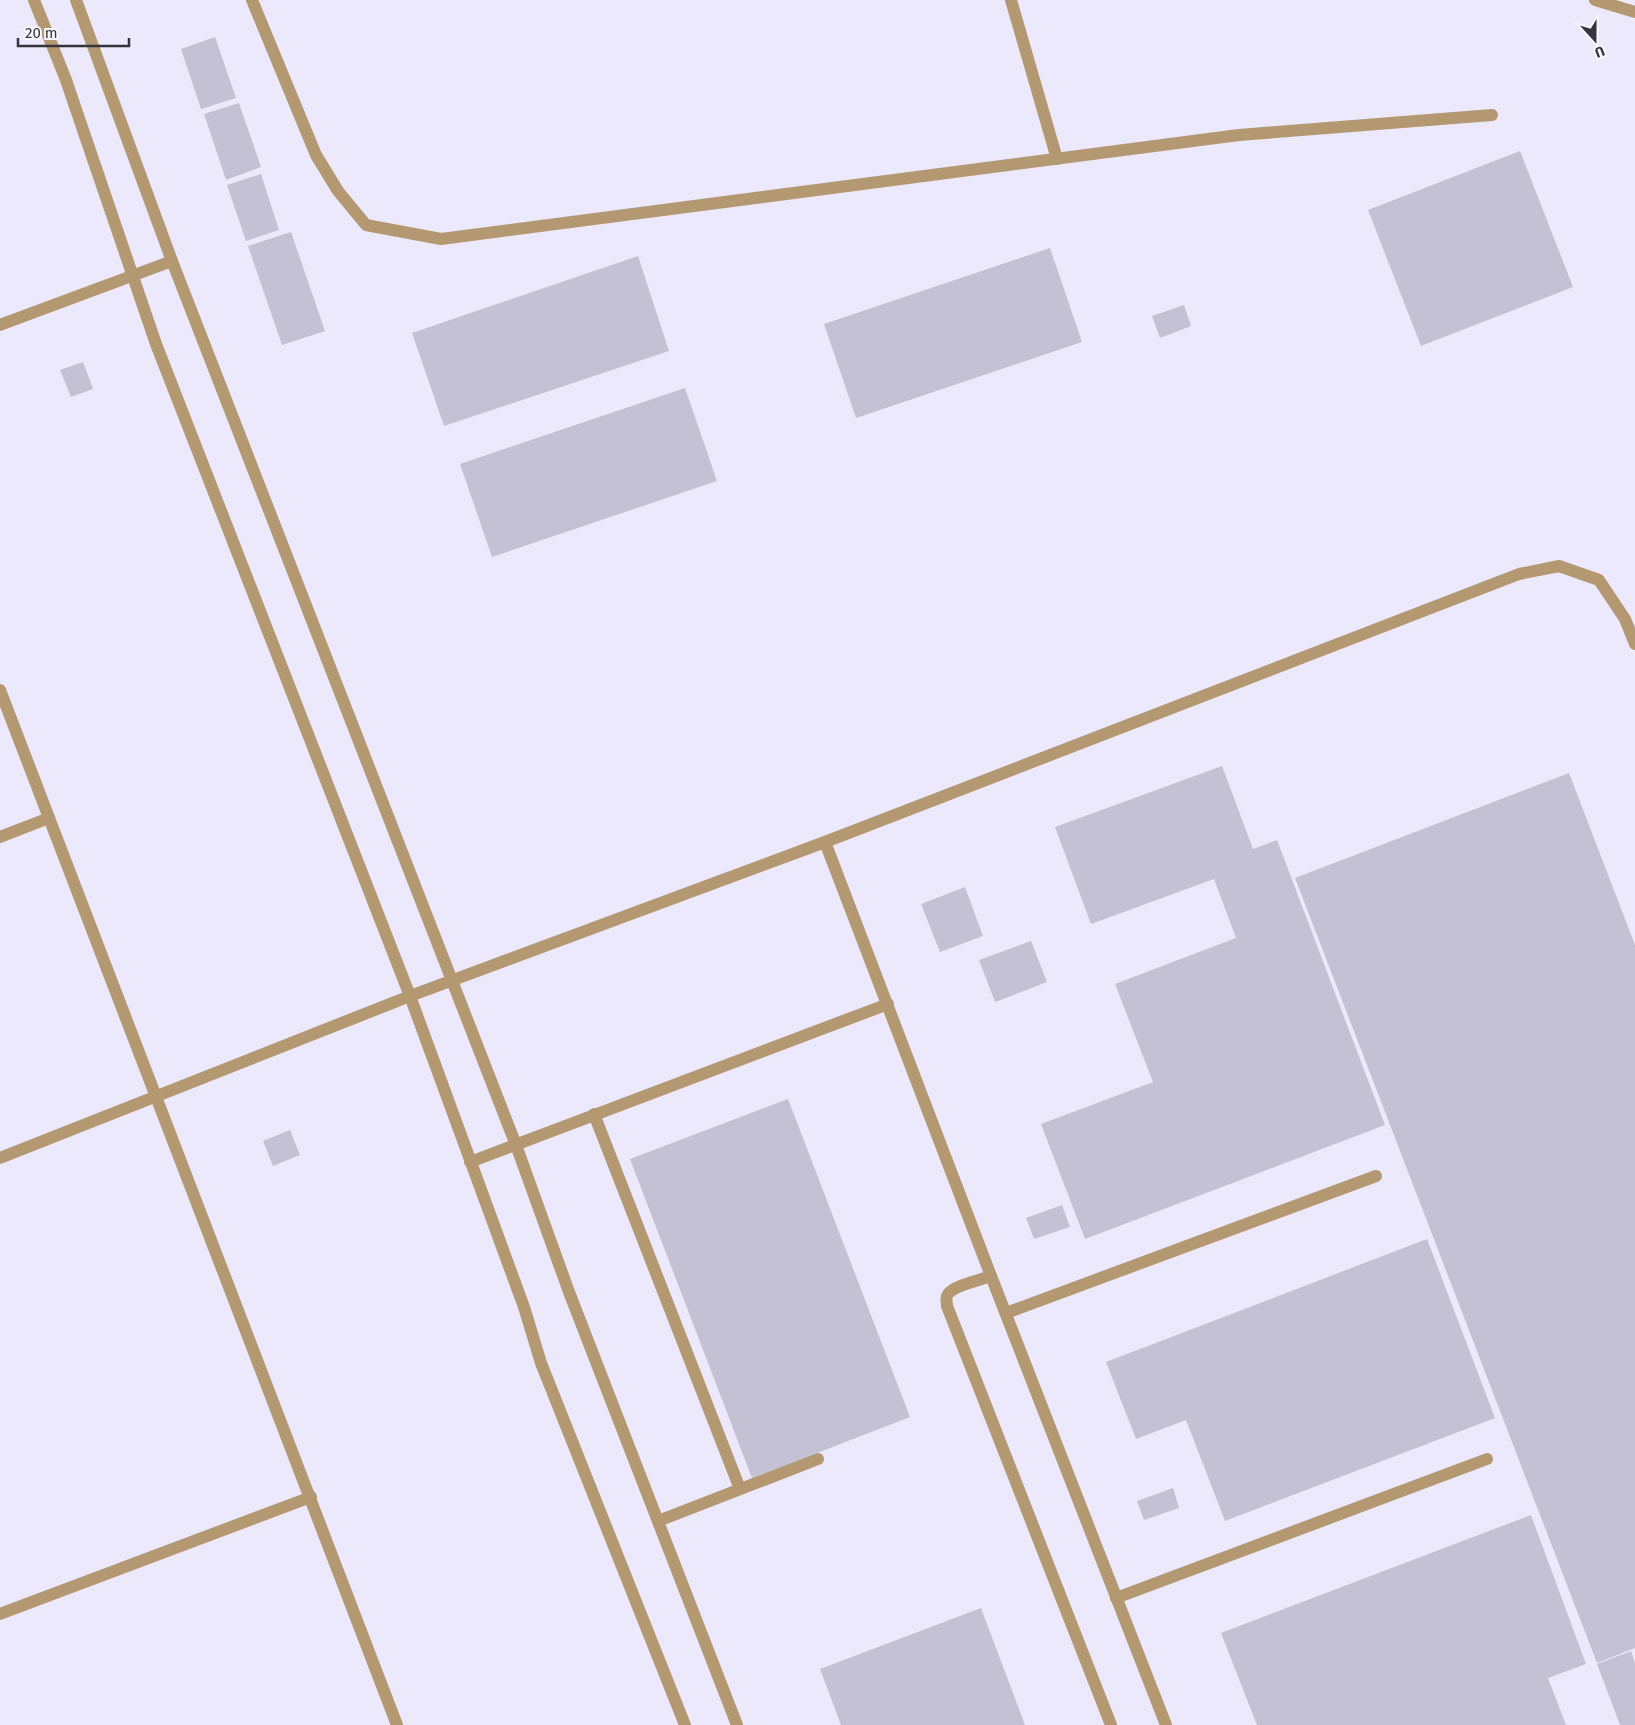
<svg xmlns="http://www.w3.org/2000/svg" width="1635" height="1725" font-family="'Fira Sans',sans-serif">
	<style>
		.building { fill: #c3c1d3 }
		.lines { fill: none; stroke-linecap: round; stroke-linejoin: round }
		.minor { stroke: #b49872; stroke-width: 12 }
	</style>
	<rect width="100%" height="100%" fill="#ebe9fb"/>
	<g class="building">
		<polygon points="215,37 236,98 201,109 181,49"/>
		<polygon points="239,103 261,167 226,180 204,114"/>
		<polygon points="1520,151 1573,287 1421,346 1368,210"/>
		<polygon points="261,174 279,230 246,241 227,185"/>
		<polygon points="291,232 325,331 282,345 248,246"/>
		<polygon points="1050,248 1082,342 856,418 824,324"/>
		<polygon points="638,256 669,351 444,426 412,333"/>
		<polygon points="1184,305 1191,326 1160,338 1152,316"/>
		<polygon points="83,362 93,389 71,397 60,370"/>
		<polygon points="685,388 717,481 492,557 460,464"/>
		<polygon points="1222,766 1253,849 1277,840 1385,1125 1085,1239 1041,1124 1153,1082 1115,984 1236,938 1214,879 1091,924 1055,827"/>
		<polygon points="1569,773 1635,945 1635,1648 1597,1663 1295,878"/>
		<polygon points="965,887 983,936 940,952 921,904"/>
		<polygon points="1031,941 1047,982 995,1002 979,960"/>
		<polygon points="788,1099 910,1417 752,1478 630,1159"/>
		<polygon points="290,1130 300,1155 273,1166 263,1141"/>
		<polygon points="1062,1205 1070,1227 1034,1239 1026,1218"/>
		<polygon points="1427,1239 1495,1418 1225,1521 1186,1420 1136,1439 1106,1362"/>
		<polygon points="1173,1488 1179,1508 1144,1520 1137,1501"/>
		<polygon points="1531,1515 1586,1664 1548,1678 1566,1725 1257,1725 1221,1633"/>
		<polygon points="981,1608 1025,1725 841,1725 820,1669"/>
		<polygon points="1631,1651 1635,1663 1635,1725 1620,1725 1597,1664"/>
	</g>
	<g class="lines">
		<g class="minor">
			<polyline points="34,0 66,80 156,344 410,996 524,1307 541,1363 685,1725"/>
			<polyline points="76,0 172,261 516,1145 569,1292 737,1725"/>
			<polyline points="252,0 316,155 338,191 366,225 441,239 1239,135 1492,115"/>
			<polyline points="1011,0 1057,159"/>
			<polyline points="1595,0 1635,12"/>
			<polyline points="0,325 172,261"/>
			<polyline points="0,690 397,1725"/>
			<polyline points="0,837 49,818"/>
			<polyline points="825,842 991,1276 1166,1725"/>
			<polyline points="594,1114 740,1489"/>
			<polyline points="0,1158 410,996 825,842 1519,574 1559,566 1599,580 1625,619 1635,644"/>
			<polyline points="470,1162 888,1004"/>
			<path d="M991 1276C981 1280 954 1285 948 1294 945 1298 947 1301 947 1306L1111 1725"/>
			<polyline points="1006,1313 1376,1176"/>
			<polyline points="658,1521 818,1459"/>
			<polyline points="1116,1598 1487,1459"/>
			<polyline points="0,1614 311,1497"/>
		</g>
	</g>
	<g transform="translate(1595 40) rotate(159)" stroke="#f8f7ff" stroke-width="4" paint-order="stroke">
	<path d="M0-4L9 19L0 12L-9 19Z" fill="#35343b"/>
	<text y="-8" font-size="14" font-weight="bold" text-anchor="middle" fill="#35343b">U</text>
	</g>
	<path d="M18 38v8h111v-8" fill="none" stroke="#35343b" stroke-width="2.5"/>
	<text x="25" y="38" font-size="15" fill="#35343b" stroke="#f8f7ff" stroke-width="4" paint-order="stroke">20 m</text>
</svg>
